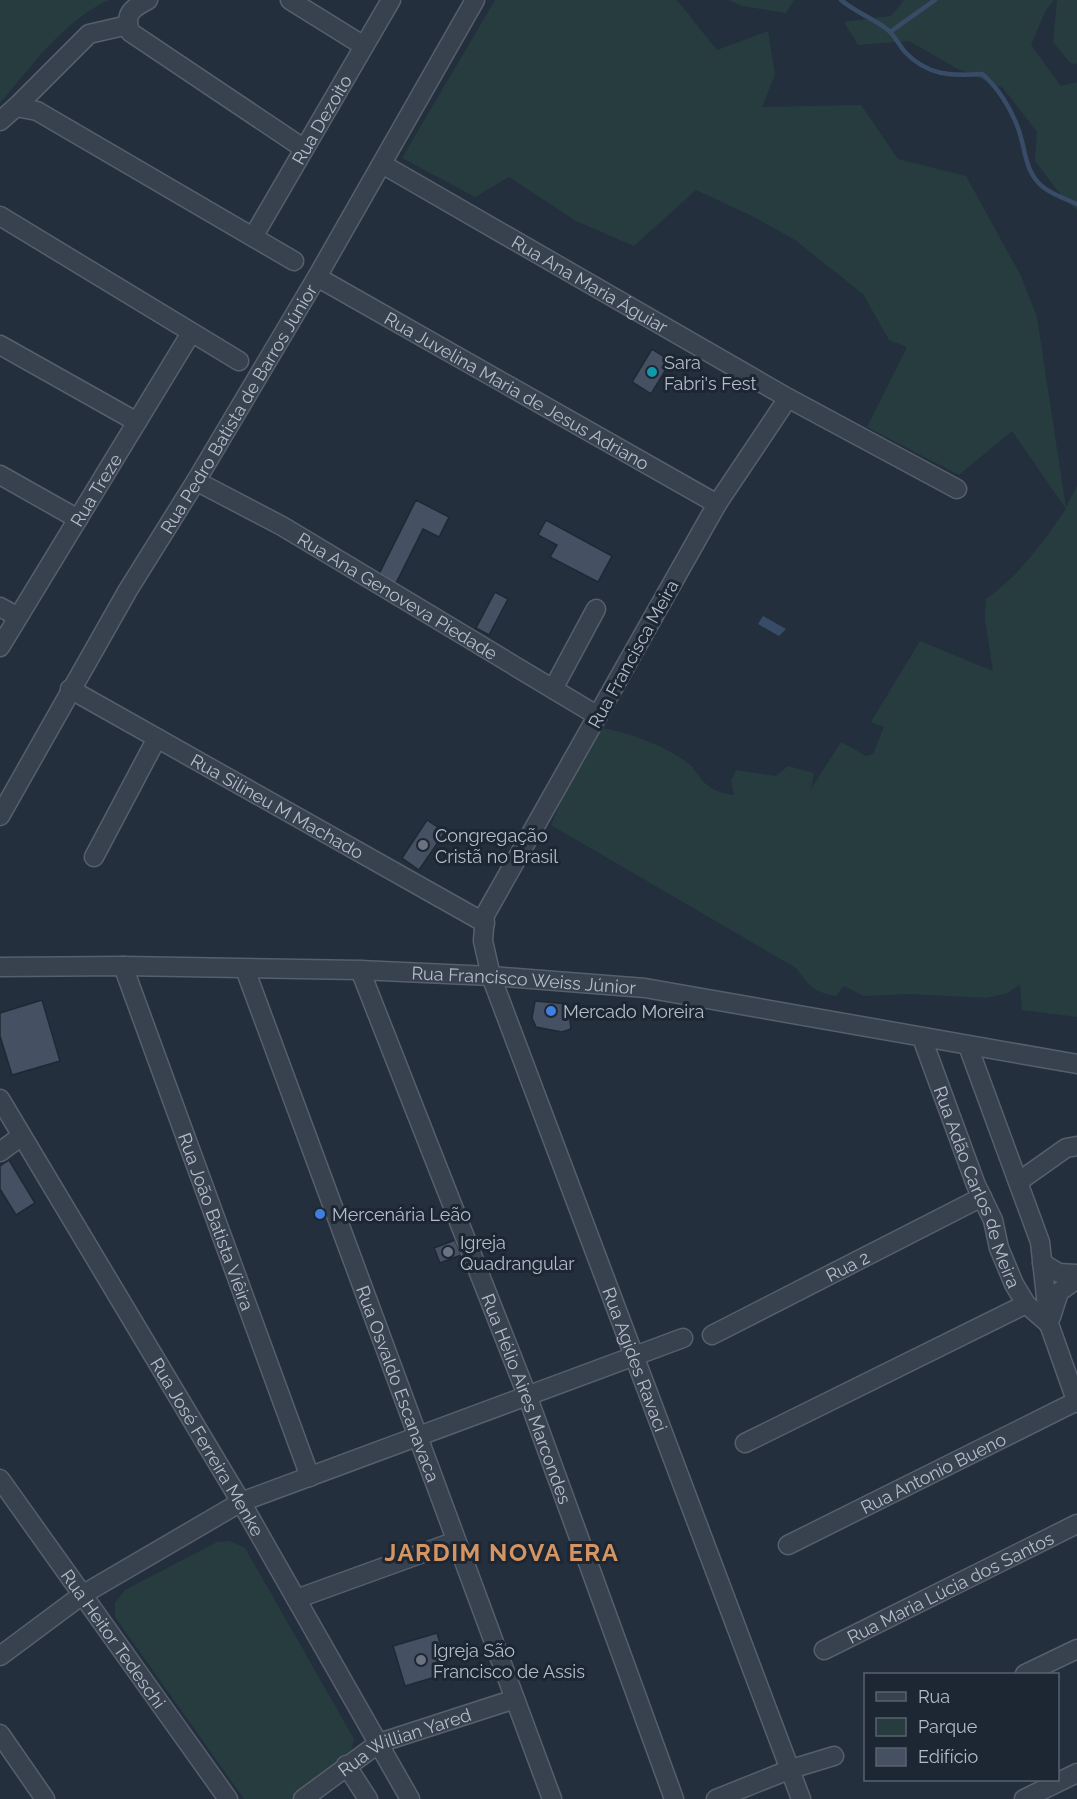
<svg xmlns="http://www.w3.org/2000/svg" width="1077" height="1799" font-family="Raleway,sans-serif">
	<style>
		.green { fill: #263c3f }
		.water { fill: #394c67 }
		.lines { fill: none; stroke-linecap: round; stroke-linejoin: round }
		.stream { stroke: #394c67; stroke-width: 4.5 }
		.building { fill: #455162; stroke: #1f2835; stroke-width: 1.5 }
		.minor-casing { stroke: #565f6c; stroke-width: 21 }
		.minor { stroke: #38414e; stroke-width: 18 }
		.culture-dot { fill: #0f9aa8; stroke: #1d2633; stroke-width: 2 }
		.worship-dot { fill: #6b7280; stroke: #1d2633; stroke-width: 2 }
		.shop-dot { fill: #3f7fe0; stroke: #1d2633; stroke-width: 2 }
		.labels { text-anchor: middle; dominant-baseline: central; stroke-width: 6; stroke-linejoin: round; paint-order: stroke }
		.street-label { font-size: 18px; fill: #b4bcc9; stroke: #1d2633 }
		.poi-label { font-size: 18px; fill: #b4bcc9; stroke: #1d2633; text-anchor: start }
		.district-label { font-size: 24px; font-weight: bold; letter-spacing: 1.5px; fill: #d59563; stroke: #1d2633 }
	</style>
	<rect width="100%" height="100%" fill="#242f3e"/>
	<g class="green">
		<path d="M0 0H109C64 20 31 67 0 103Z"/>
		<path d="M495 0H677L717 50 768 31 775 75 762 107 861 105 898 159 966 176 1021 276 1037 317 1066 508 1077 485V1017L1022 1010 1020 984 1008 993 987 998 910 994 864 996 844 986 836 996C811 991 811 987 796 968L551 825 573 774 602 728C631 733 666 746 689 764 694 768 697 774 701 779 710 790 721 793 734 795L731 781 736 770 776 776 788 766 814 773 811 789 841 742 866 756 873 754 884 727 871 722 920 641 993 671 985 619 986 599C1019 576 1043 542 1066 509L1012 431 959 475 867 427 907 347 889 340 863 294 795 240 754 217 696 190 634 246 576 221 509 177 475 197 402 158Z"/>
		<polygon points="728,0 794,0 786,13 742,6"/>
		<polygon points="904,0 1054,0 1046,10 1031,45 1061,86 1077,82 1077,210 1064,199 1035,161 1037,132 1003,88 956,68 909,41 858,45 844,22 891,16"/>
		<polygon points="1057,0 1077,0 1077,64 1070,63 1053,42"/>
		<polygon points="229,1541 245,1548 354,1739 350,1756 294,1799 244,1799 115,1617 115,1603 125,1590 217,1542"/>
	</g>
	<polygon class="water" points="763,616 786,629 779,636 758,624"/>
	<g class="lines">
		<g class="stream">
			<path d="M841 0C855 12 873 18 888 30 895 36 899 45 905 52 928 76 951 76 982 74 998 87 1011 109 1018 128 1026 149 1024 172 1043 187 1053 195 1066 199 1077 204"/>
			<polyline points="890,32 935,0"/>
		</g>
	</g>
	<g class="building">
		<polygon points="652,349 671,361 651,394 632,382"/>
		<polygon points="416,500 449,517 439,537 423,529 395,585 378,576"/>
		<polygon points="546,520 612,556 598,582 550,557 557,545 538,535"/>
		<polygon points="495,592 508,599 489,635 476,628"/>
		<polygon points="427,820 445,832 419,870 402,858"/>
		<polygon points="42,1000 60,1061 12,1075 0,1036 0,1013"/>
		<polygon points="535,1001 568,1004 571,1029 562,1032 536,1027 532,1018"/>
		<polygon points="9,1160 35,1203 16,1215 0,1189 0,1166"/>
		<polygon points="455,1240 461,1255 440,1263 434,1248"/>
		<polygon points="437,1633 449,1673 405,1686 393,1646"/>
	</g>
	<g class="lines">
		<g class="minor-casing">
			<g id="minor">
				<path d="M148 0C132 8 124 14 130 32L303 148"/>
				<polyline points="290,0 364,46"/>
				<polyline points="16,107 89,34 128,25"/>
				<polyline points="0,121 16,107 37,111 294,261"/>
				<path id="s1" d="M382 164 788 398 957 489"/>
				<polyline points="0,216 239,361"/>
				<path id="s2" d="M253 237 391 0"/>
				<path id="s3" d="M317 277 717 504"/>
				<polyline points="0,345 137,422"/>
				<path id="s4" d="M788 398 717 504 485 915 483 941 491 976 801 1799"/>
				<polyline points="0,475 78,519"/>
				<path id="s5" d="M196 481 282 526 598 716"/>
				<polyline points="0,607 18,617"/>
				<path id="s6" d="M0 647 191 333"/>
				<path id="s7" d="M70 689 485 923"/>
				<polyline points="553,689 596,609"/>
				<path id="s8" d="M0 816 128 590 196 481 317 277 475 0"/>
				<polyline points="94,857 157,738"/>
				<path id="s9" d="M123 966 310 1477"/>
				<path id="s10" d="M0 967 123 966 360 970 491 976 645 988 1077 1064"/>
				<path id="s11" d="M245 969 552 1799"/>
				<path id="s12" d="M360 970 527 1395 674 1799"/>
				<path id="s13" d="M922 1038 976 1185 993 1220 999 1248 1014 1284 1026 1304 1049 1324"/>
				<polyline points="968,1046 1040,1242 1049,1324 1077,1403"/>
				<path id="s14" d="M0 1099 241 1502 410 1799"/>
				<polyline points="0,1152 20,1137"/>
				<polyline points="1018,1182 1066,1148 1077,1146"/>
				<polyline points="1042,1263 1059,1273 1077,1274"/>
				<polyline points="1051,1317 1059,1292 1077,1279"/>
				<path id="s15" d="M712 1335 982 1197"/>
				<polyline points="745,1443 1026,1304"/>
				<path id="s16" d="M0 1479 228 1799"/>
				<path id="s17" d="M788 1545 1077 1401"/>
				<polyline points="296,1599 456,1541"/>
				<path id="s18" d="M824 1650 1077 1524"/>
				<polyline points="0,1656 82,1595 241,1502 683,1338"/>
				<polyline points="1025,1674 1077,1649"/>
				<polyline points="0,1734 45,1799"/>
				<polyline points="346,1765 368,1799"/>
				<path id="s19" d="M303 1799 379 1743 515 1699"/>
				<polyline points="716,1799 791,1769 834,1756"/>
				<polyline points="1024,1799 1077,1773"/>
			</g>
		</g>
		<use href="#minor" class="minor"/>
	</g>
	<circle class="culture-dot" cx="652" cy="372" r="6"/>
	<g class="worship-dot">
		<circle cx="423" cy="845" r="6"/>
		<circle cx="448" cy="1252" r="6"/>
		<circle cx="421" cy="1660" r="6"/>
	</g>
	<g class="shop-dot">
		<circle cx="551" cy="1011" r="6"/>
		<circle cx="320" cy="1214" r="6"/>
	</g>
	<g class="labels">
		<g class="street-label">
			<text stroke="none"><textPath href="#s2" startOffset="136">Rua Dezoito</textPath></text>
			<text stroke="none"><textPath href="#s1" startOffset="240">Rua Ana Maria Águiar</textPath></text>
			<text stroke="none"><textPath href="#s3" startOffset="230">Rua Juvelina Maria de Jesus Adriano</textPath></text>
			<text stroke="none"><textPath href="#s8" startOffset="472">Rua Pedro Batista de Barros Júnior</textPath></text>
			<text stroke="none"><textPath href="#s6" startOffset="184">Rua Treze</textPath></text>
			<text stroke="none"><textPath href="#s5" startOffset="232">Rua Ana Genoveva Piedade</textPath></text>
			<text transform="translate(633 654) rotate(-61)">Rua Francisca Meira</text>
			<text stroke="none"><textPath href="#s7" startOffset="238">Rua Silineu M Machado</textPath></text>
			<text stroke="none"><textPath href="#s10" startOffset="524">Rua Francisco Weiss Júnior</textPath></text>
			<text stroke="none"><textPath href="#s13" startOffset="159">Rua Adão Carlos de Meira</textPath></text>
			<text stroke="none"><textPath href="#s9" startOffset="272">Rua João Batista Viêira</textPath></text>
			<text stroke="none"><textPath href="#s15" startOffset="152">Rua 2</textPath></text>
			<text stroke="none"><textPath href="#s4" startOffset="1071">Rua Agides Ravaci</textPath></text>
			<text stroke="none"><textPath href="#s11" startOffset="442">Rua Osvaldo Escanavaca</textPath></text>
			<text stroke="none"><textPath href="#s12" startOffset="460">Rua Hélio Aires Marcondes</textPath></text>
			<text stroke="none"><textPath href="#s14" startOffset="405">Rua José Ferreira Menke</textPath></text>
			<text stroke="none"><textPath href="#s17" startOffset="162">Rua Antonio Bueno</textPath></text>
			<text stroke="none"><textPath href="#s18" startOffset="141">Rua Maria Lúcia dos Santos</textPath></text>
			<text stroke="none"><textPath href="#s16" startOffset="196">Rua Heitor Tedeschi</textPath></text>
			<text stroke="none"><textPath href="#s19" startOffset="118">Rua Willian Yared</textPath></text>
		</g>
		<g class="poi-label">
			<text x="664" y="362">Sara<tspan x="664" dy="21">Fabri's Fest</tspan></text>
			<text x="435" y="835">Congregação<tspan x="435" dy="21">Cristã no Brasil</tspan></text>
			<text x="563" y="1011">Mercado Moreira</text>
			<text x="332" y="1214">Mercenária Leão</text>
			<text x="460" y="1242">Igreja<tspan x="460" dy="21">Quadrangular</tspan></text>
			<text x="433" y="1650">Igreja São<tspan x="433" dy="21">Francisco de Assis</tspan></text>
		</g>
		<g class="district-label">
			<text x="502" y="1552">JARDIM NOVA ERA</text>
		</g>
	</g>
	<rect x="864" y="1673" width="195" height="108" fill="#1d2633" stroke="#59626f" stroke-width="1.5"/>
	<rect x="876" y="1692" width="30" height="9" fill="#38414e" stroke="#59626f" stroke-width="1.5"/>
	<text x="918" y="1703" font-size="18" fill="#b4bcc9">Rua</text>
	<rect x="876" y="1718" width="30" height="18" fill="#263c3f" stroke="#59626f" stroke-width="1.5"/>
	<text x="918" y="1733" font-size="18" fill="#b4bcc9">Parque</text>
	<rect x="876" y="1748" width="30" height="18" fill="#455162" stroke="#59626f" stroke-width="1.5"/>
	<text x="918" y="1763" font-size="18" fill="#b4bcc9">Edifício</text>
</svg>
